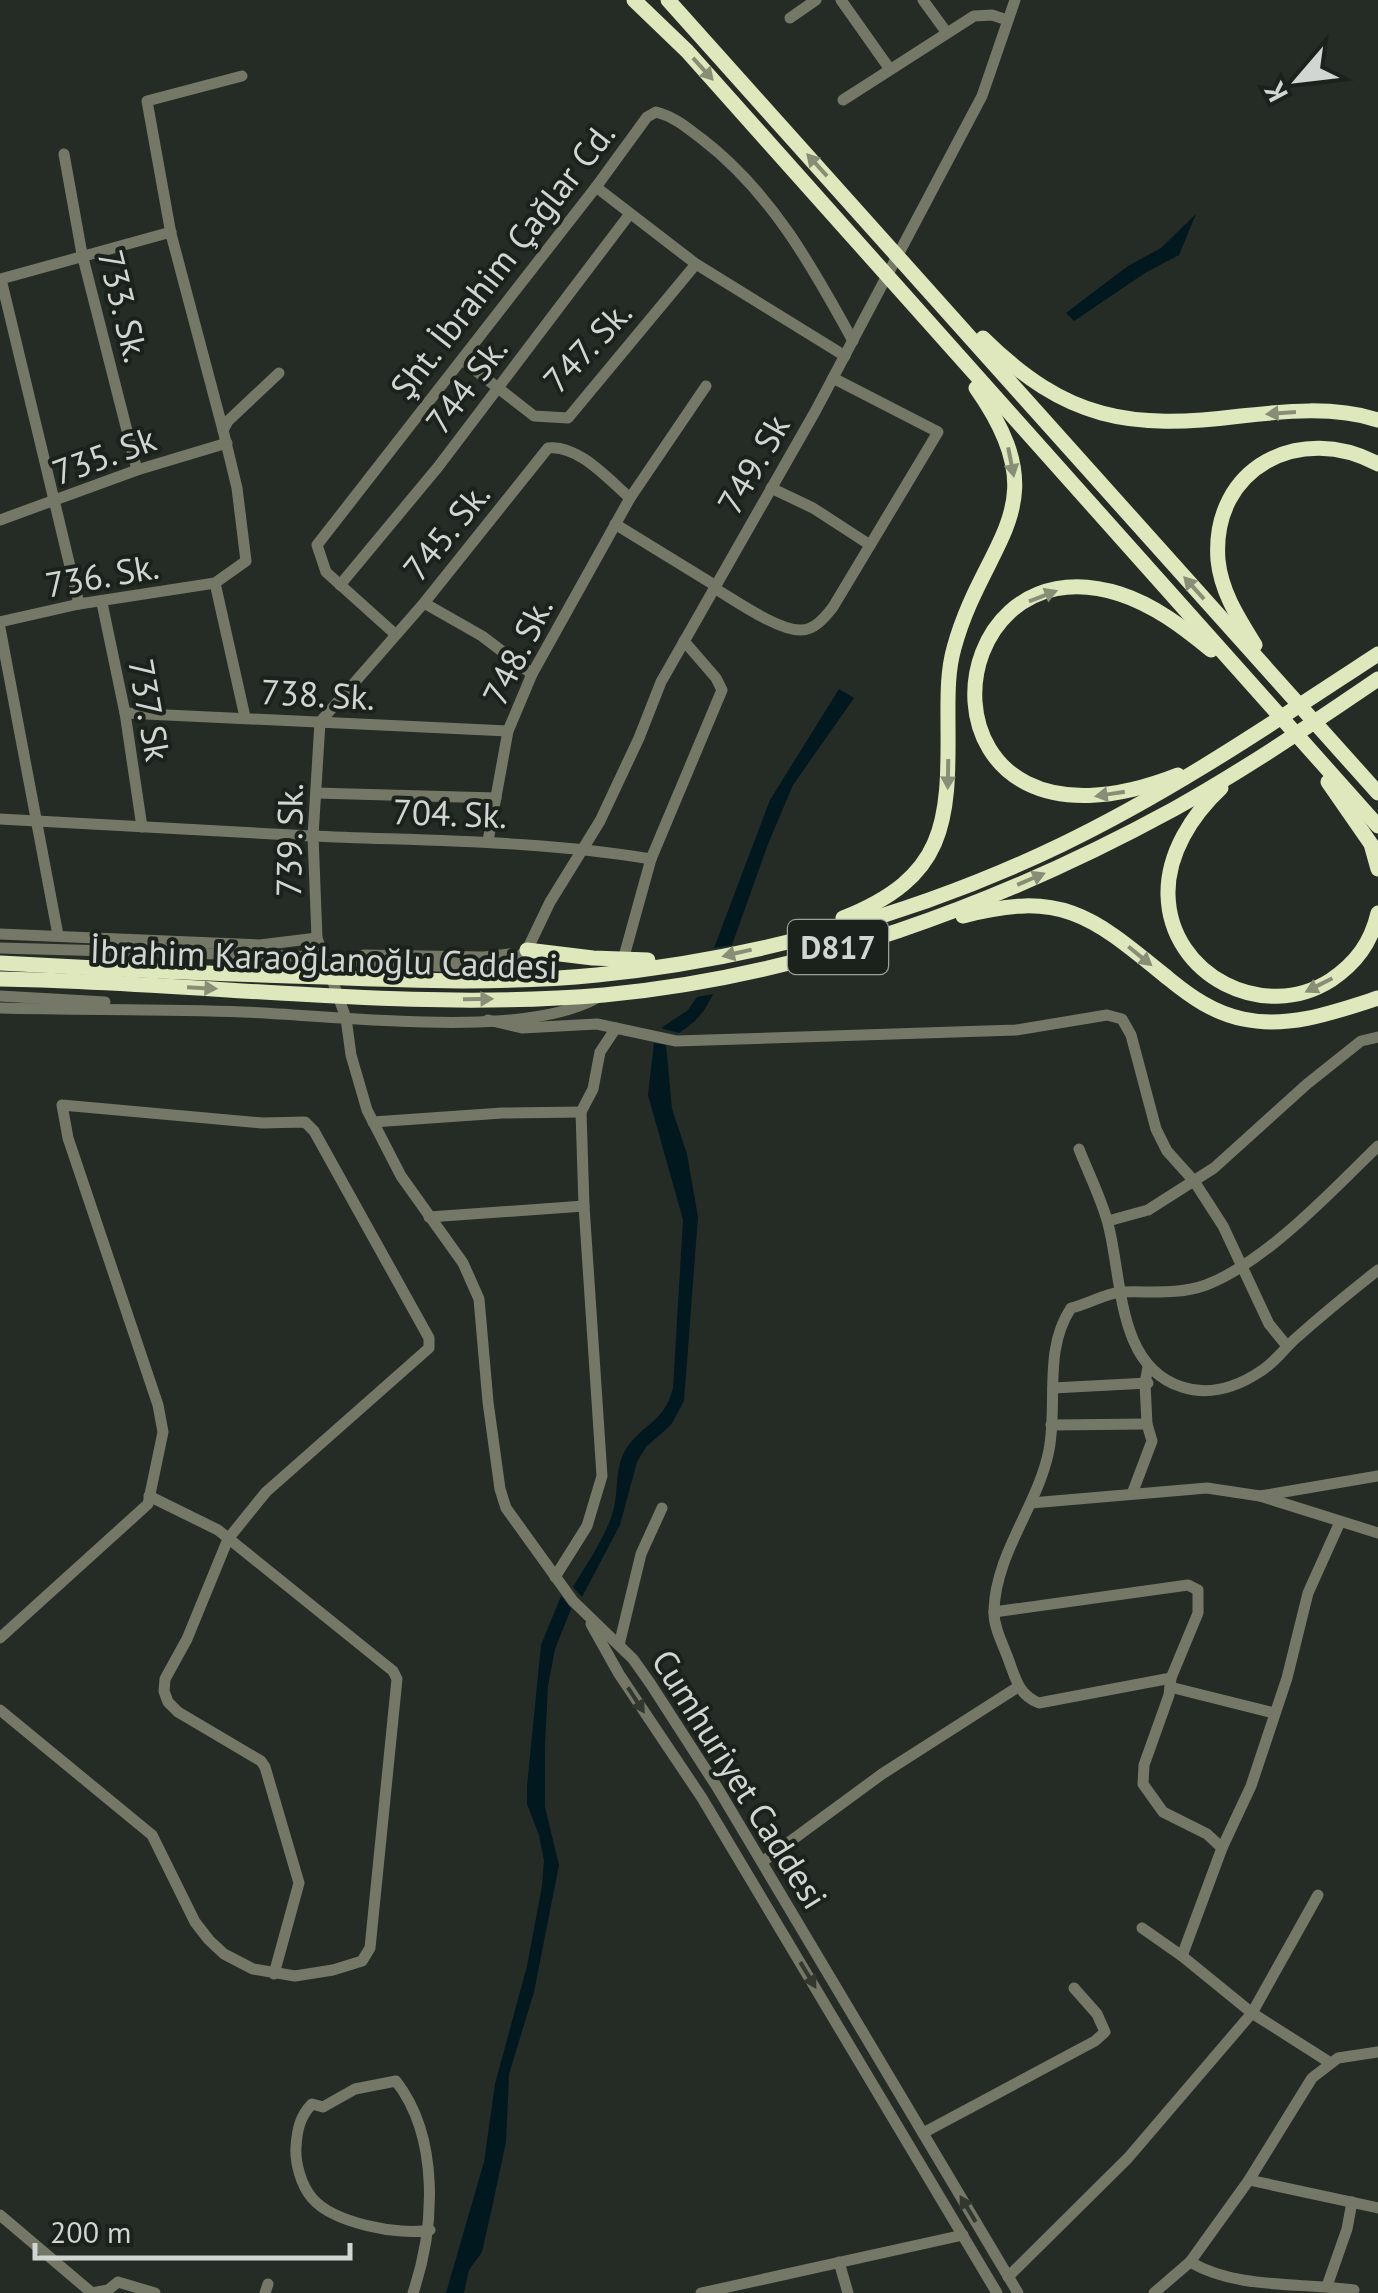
<svg xmlns="http://www.w3.org/2000/svg" width="1378" height="2293" font-family="'PT Sans',sans-serif">
	<style>
		.water { fill: #00181e }
		.lines { fill: none; stroke-linecap: round; stroke-linejoin: round }
		.minor { stroke: #757867; stroke-width: 11 }
		.highway { stroke: #dfe7bd; stroke-width: 15 }
		.oneway { fill: #878e75 }
		.oneway2 { fill: #32382f }
		.labels { text-anchor: middle; dominant-baseline: central; stroke-width: 8; stroke-linejoin: round; paint-order: stroke }
		.shield { fill: #1b221c; stroke: #9ba09b; stroke-width: 2.5 }
		.shield-label { font-size: 32px; font-weight: bold; fill: #d2d6d2 }
		.street-label { font-size: 35px; fill: #d2d6d2; stroke: #1b221c }
	</style>
	<rect width="100%" height="100%" fill="#242c25"/>
	<g class="water">
		<polygon points="1196,214 1179,255 1145,273 1074,321 1066,313 1128,266 1161,248"/>
		<polygon points="839,689 854,698 793,785 768,844 732,945 714,948 770,800"/>
		<path d="M713 994C704 1013 697 1021 679 1033L661 1028 688 1010 697 997Z"/>
		<path d="M654 1043 666 1045 672 1109 687 1154 698 1217 684 1401 671 1425 646 1447 637 1462 620 1525 582 1597 573 1587C586 1565 602 1542 611 1518 620 1495 613 1470 626 1449 642 1424 665 1422 673 1388L683 1220 648 1095Z"/>
		<polygon points="561,1596 571,1609 555,1649 548,1686 545,1745 545,1807 559,1865 534,1992 509,2074 506,2142 493,2203 482,2252 469,2270 464,2293 446,2293 484,2162 495,2084 527,1966 542,1886 544,1861 539,1835 527,1804 527,1786 541,1645"/>
	</g>
	<g class="lines">
		<g class="minor">
			<polyline points="841,0 889,68"/>
			<polyline points="923,0 947,33"/>
			<polyline points="790,18 816,0"/>
			<polyline points="843,100 974,16 992,15 1007,20"/>
			<polyline points="64,154 82,254 137,470"/>
			<polyline points="696,264 845,356"/>
			<polyline points="462,360 534,416 568,418 696,264 596,187"/>
			<polyline points="223,430 171,234 147,101 242,76"/>
			<polyline points="771,488 813,508 870,545"/>
			<path d="M630 498C609 480 578 444 548 448L424 603 320 722 313 836 317 938 346 1018 351 1055 367 1110 401 1176 463 1263 479 1299 488 1402 500 1489 506 1508 573 1601 633 1659 650 1683 717 1787 1018 2293"/>
			<polyline points="0,520 137,470 227,443"/>
			<polyline points="615,524 716,586"/>
			<polyline points="215,583 245,717"/>
			<polyline points="340,585 438,467 629,215"/>
			<path d="M714 588C735 600 778 631 801 630 815 630 825 617 833 607L938 432 833 378"/>
			<polyline points="102,603 125,713 142,827"/>
			<polyline points="424,603 482,636 532,674"/>
			<polyline points="79,604 1,279 171,232"/>
			<polyline points="0,622 79,604 215,583 246,561 237,488 223,430 228,421 279,373"/>
			<polyline points="0,628 58,935"/>
			<path d="M395 634 326 572 317 545 596 187 647 117 656 112C675 117 686 127 702 139 771 192 812 266 853 341"/>
			<polyline points="125,713 508,731"/>
			<polyline points="316,793 496,798"/>
			<path d="M0 819C104 824 207 831 311 836 425 841 538 840 651 859L722 690 716 678 684 641"/>
			<polyline points="488,841 508,731 532,674 630,498 706,386"/>
			<polyline points="0,934 260,945 317,938"/>
			<polyline points="0,948 325,957 353,959 367,966 500,966 512,962 527,950 550,902 600,821 639,738 661,682 816,410 982,96 1015,0"/>
			<polyline points="353,959 364,955 484,957 509,954 517,957"/>
			<polyline points="623,960 651,859"/>
			<polyline points="0,996 105,1002"/>
			<path d="M0 1008C81 1010 162 1009 243 1012 333 1015 520 1041 597 998"/>
			<polyline points="488,1020 522,1028 597,1024 676,1041 1016,1030 1107,1015 1122,1019 1131,1035 1156,1129 1167,1151 1194,1181 1223,1226 1269,1324 1287,1346"/>
			<polyline points="373,1122 502,1113 581,1112"/>
			<path d="M1079 1149C1088 1172 1100 1196 1107 1220 1123 1275 1115 1366 1182 1387 1209 1396 1237 1387 1261 1371 1274 1363 1284 1349 1295 1339 1322 1315 1350 1292 1378 1270"/>
			<polyline points="429,1217 584,1206"/>
			<polyline points="1108,1221 1148,1210 1214,1168 1307,1084 1361,1041 1378,1037"/>
			<polyline points="1053,1388 1148,1383"/>
			<polyline points="1051,1425 1147,1424"/>
			<polyline points="1132,1494 1152,1441 1147,1424 1145,1383 1148,1367"/>
			<polyline points="1260,1496 1378,1476"/>
			<polyline points="1031,1503 1207,1488 1260,1496 1378,1533"/>
			<polyline points="555,1577 587,1526 602,1476 584,1206 581,1112 593,1089 600,1052 616,1028"/>
			<polyline points="994,1612 1188,1585 1198,1590 1198,1613 1171,1678 1169,1695 1144,1765 1143,1784 1163,1812 1207,1834 1222,1848 1182,1956"/>
			<polyline points="591,1624 619,1674 702,1798 997,2293"/>
			<polyline points="0,1638 148,1504 163,1432 158,1405 68,1138 62,1105 262,1123 305,1122 314,1131 429,1338 429,1348 266,1492 228,1539 187,1639 165,1679 164,1691 168,1702 178,1712 261,1761 265,1767 299,1883 274,1974"/>
			<polyline points="619,1645 641,1554 662,1508"/>
			<path d="M1171 1678 1039 1703C1019 1695 1016 1680 1009 1661 1004 1646 993 1627 994 1610 996 1552 1038 1506 1049 1450 1058 1403 1043 1350 1071 1308 1088 1304 1106 1293 1122 1292 1151 1291 1178 1295 1206 1285 1266 1262 1332 1191 1378 1146"/>
			<polyline points="1170,1687 1274,1713"/>
			<polyline points="0,1710 152,1835 195,1922 209,1940 224,1954 253,1969 295,1976 333,1970 362,1961 370,1948 397,1679 393,1671 218,1530 149,1496"/>
			<polyline points="1222,1848 1251,1786 1287,1678 1308,1593 1340,1522"/>
			<polyline points="762,1862 882,1774 1018,1687"/>
			<polyline points="1142,1928 1182,1956 1252,2013 1329,2062"/>
			<polyline points="923,2133 1095,2041 1105,2032 1097,2014 1074,1988"/>
			<polyline points="1249,2180 1378,2208"/>
			<polyline points="0,2215 92,2293"/>
			<polyline points="839,2262 848,2293"/>
			<path d="M1190 2262C1238 2290 1301 2282 1354 2290"/>
			<polyline points="1008,2277 1128,2158 1252,2013 1318,1895"/>
			<polyline points="1327,2286 1347,2229 1352,2202"/>
			<polyline points="92,2293 108,2290 118,2282 155,2293"/>
			<polyline points="265,2293 268,2284"/>
			<path d="M413 2293C435 2228 440 2138 396 2081L355 2089 323 2107 312 2104C300 2116 297 2130 296 2147 295 2163 301 2185 312 2198 333 2223 399 2236 430 2230"/>
			<polyline points="701,2293 963,2235"/>
			<polyline points="1154,2293 1190,2262 1249,2180 1312,2078 1338,2058 1378,2052"/>
		</g>
		<g class="highway">
			<polyline points="634,0 687,51 1378,826"/>
			<polyline points="668,0 1378,793"/>
			<path d="M983 338C1066 420 1130 430 1241 416 1286 411 1334 406 1378 420"/>
			<path d="M1255 645C1239 619 1221 592 1218 560 1211 467 1301 422 1378 464"/>
			<path d="M1178 775C905 882 929 533 1120 594 1154 605 1183 627 1211 650"/>
			<polyline points="1328,782 1371,844 1378,869"/>
			<path d="M1221 788C1192 815 1167 854 1168 895 1170 976 1264 1023 1331 980 1356 963 1371 943 1378 913"/>
			<path d="M963 916C1064 889 1094 918 1169 979 1191 997 1214 1013 1243 1019 1288 1029 1335 1012 1378 998"/>
			<path d="M843 918C946 877 949 824 948 724 948 699 947 673 954 648 984 538 1061 508 976 388"/>
			<polyline points="527,950 593,958 648,960"/>
			<path d="M0 963C108 969 217 974 325 977 416 981 506 984 597 975 755 959 918 914 1061 845 1173 791 1274 722 1378 654"/>
			<path d="M0 979C201 982 403 1012 604 995 802 977 1000 904 1174 809 1244 770 1312 724 1378 679"/>
		</g>
	</g>
	<defs><path id="oneway-solid" d="M-6-.8H1V-3.2L6.5 0L1 3.2V.8H-6Z" transform="scale(2.5)"/></defs>
	<g class="oneway">
		<use href="#oneway-solid" transform="translate(703 69) rotate(48)"/>
		<use href="#oneway-solid" transform="translate(817 165) rotate(-132)"/>
		<use href="#oneway-solid" transform="translate(1281 413) rotate(176)"/>
		<use href="#oneway-solid" transform="translate(1011 462) rotate(79)"/>
		<use href="#oneway-solid" transform="translate(1194 588) rotate(-132)"/>
		<use href="#oneway-solid" transform="translate(1043 596) rotate(-21)"/>
		<use href="#oneway-solid" transform="translate(948 774) rotate(91)"/>
		<use href="#oneway-solid" transform="translate(1110 794) rotate(171)"/>
		<use href="#oneway-solid" transform="translate(1031 879) rotate(-23)"/>
		<use href="#oneway-solid" transform="translate(737 953) rotate(167)"/>
		<use href="#oneway-solid" transform="translate(1140 956) rotate(39)"/>
		<use href="#oneway-solid" transform="translate(1319 985) rotate(153)"/>
		<use href="#oneway-solid" transform="translate(202 988) rotate(3)"/>
		<use href="#oneway-solid" transform="translate(478 999) rotate(-1)"/>
	</g>
	<g class="oneway2">
		<use href="#oneway-solid" transform="translate(636 1700) rotate(57)"/>
		<use href="#oneway-solid" transform="translate(808 1975) rotate(59)"/>
		<use href="#oneway-solid" transform="translate(968 2209) rotate(-121)"/>
	</g>
	<g class="labels">
		<rect class="shield" x="788" y="920" width="100" height="54" rx="8"/>
		<g class="shield-label">
			<text x="838" y="947">D817</text>
		</g>
		<g class="street-label">
			<text transform="translate(502 260) rotate(-52)">Şht. İbrahim Çağlar Cd.</text>
			<text transform="translate(124 306) rotate(76)">733. Sk.</text>
			<text transform="translate(587 346) rotate(-47)">747. Sk.</text>
			<text transform="translate(466 385) rotate(-53)">744 Sk.</text>
			<text transform="translate(104 455) rotate(-20)">735. Sk</text>
			<text transform="translate(753 464) rotate(-60)">749. Sk</text>
			<text transform="translate(446 531) rotate(-51)">745. Sk.</text>
			<text transform="translate(102 575) rotate(-10)">736. Sk.</text>
			<text transform="translate(517 651) rotate(-64)">748. Sk.</text>
			<text transform="translate(318 694) rotate(3)">738. Sk.</text>
			<text transform="translate(150 710) rotate(80)">737. Sk</text>
			<text transform="translate(450 813) rotate(2)">704. Sk.</text>
			<text transform="translate(289 840) rotate(-89)">739. Sk.</text>
			<text transform="translate(324 958) rotate(2)">İbrahim Karaoğlanoğlu Caddesi</text>
			<text transform="translate(740 1779) rotate(58)">Cumhuriyet Caddesi</text>
		</g>
	</g>
	<g transform="translate(1298 80) rotate(242)" stroke="#1b221c" stroke-width="8" paint-order="stroke">
	<path d="M0-8L18 38L0 25L-18 38Z" fill="#d2d6d2"/>
	<text y="-15" font-size="28" font-weight="bold" text-anchor="middle" fill="#d2d6d2">K</text>
	</g>
	<path d="M35 2243v15h315v-15" fill="none" stroke="#d2d6d2" stroke-width="5"/>
	<text x="50" y="2243" font-size="30" fill="#d2d6d2" stroke="#1b221c" stroke-width="8" paint-order="stroke">200 m</text>
</svg>
